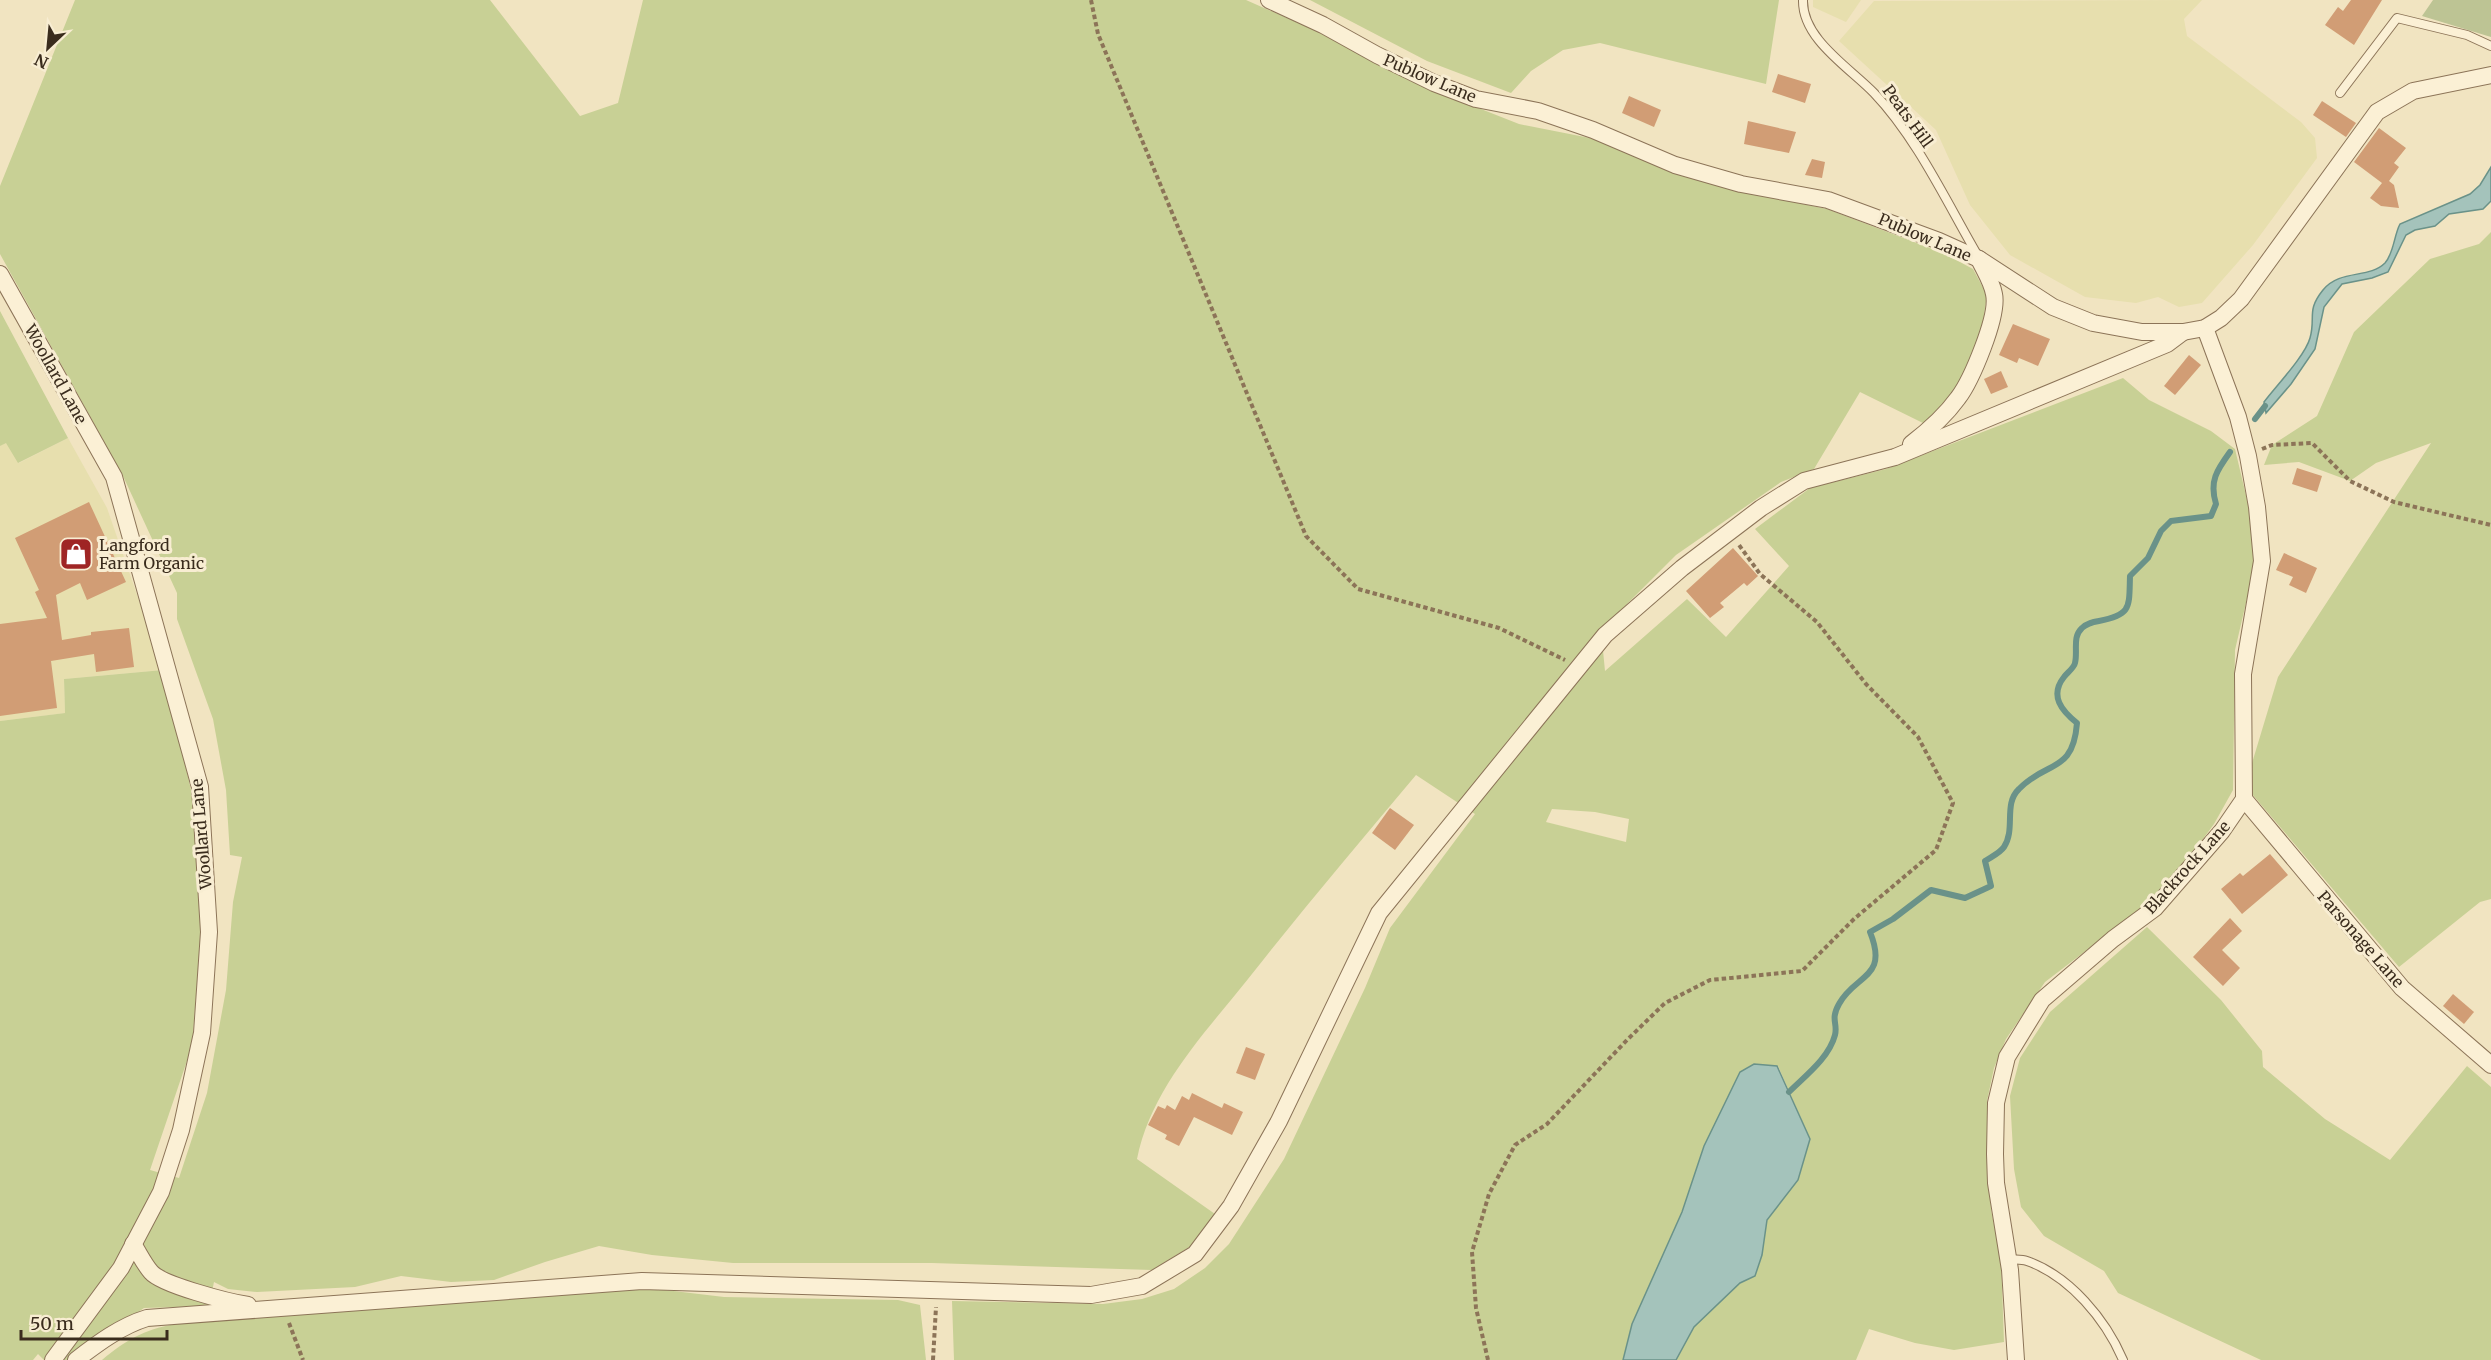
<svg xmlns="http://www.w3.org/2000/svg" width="2491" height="1360" font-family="Merriweather,serif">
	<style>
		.farmland { fill: #e7dfae }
		.green { fill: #c8d095; fill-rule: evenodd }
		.cemetery { fill: #bdc494 }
		.water { fill: #a4c3bb; stroke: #6a9289; stroke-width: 1.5 }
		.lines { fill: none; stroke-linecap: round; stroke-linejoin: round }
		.stream { stroke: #6a9289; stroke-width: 6 }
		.building { fill: #d19d75 }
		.service-casing { stroke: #8c7458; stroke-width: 10 }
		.minor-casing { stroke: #8c7458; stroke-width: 18 }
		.path { stroke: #8c7458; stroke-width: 4; stroke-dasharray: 4.5 3; stroke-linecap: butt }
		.service { stroke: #fbf0d5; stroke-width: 8 }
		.minor { stroke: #fbf0d5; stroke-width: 16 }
		.labels { text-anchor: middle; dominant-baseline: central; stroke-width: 6; stroke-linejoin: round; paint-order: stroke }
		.street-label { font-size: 16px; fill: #3a2c1d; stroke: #f8edd2 }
		.poi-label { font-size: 16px; fill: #3a2c1d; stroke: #f8edd2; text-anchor: start }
	</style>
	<rect width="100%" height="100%" fill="#f1e4c1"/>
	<g class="farmland">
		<polygon points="1813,0 1861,0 1846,22 1813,7"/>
		<polygon points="2202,0 2184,19 2187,36 2301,122 2315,138 2317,158 2253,245 2202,303 2179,307 2158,297 2136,303 2085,297 2010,255 1970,205 1936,130 1839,41 1874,1"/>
		<polygon points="68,438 107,508 163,670 64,679 65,713 0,721 0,446 6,442 19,463"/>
	</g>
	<g class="green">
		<path d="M75 0H490L580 116 618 103 643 0H1246L1312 29 1410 81 1519 124 1595 139 1687 176 1733 190 1827 209 1943 253 1973 269 1987 295 1981 336 1955 393 1925 424 1860 392 1814 469 1781 482 1676 555 1601 630 1605 671 1687 599 1726 637 1789 566 1755 529 1810 488 1886 469 2123 378 2149 400 2211 431 2235 449 2254 529 2255 564 2235 650 2233 790 2214 824 2189 858 2147 904 2045 982 2006 1039 1994 1068 1987 1101 1991 1210 2001 1258 2004 1342 1954 1350 1915 1343 1869 1329 1856 1360H1676L1694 1327 1740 1283 1755 1276 1762 1255 1767 1220 1798 1180 1810 1139 1778 1066 1704 1146 1682 1212 1632 1324 1623 1360H954L952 1301 1103 1304 1142 1299 1174 1289 1205 1268 1229 1244 1284 1159 1365 988 1390 928 1475 814 1416 775C1359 843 1302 910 1248 979 1204 1034 1151 1089 1137 1159L1215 1214 1191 1246 1152 1270 932 1263H733L652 1255 599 1246 545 1262 494 1280 451 1282 401 1276 355 1287 257 1292 228 1289 214 1282 209 1306 144 1308 67 1360H44L38 1354 33 1360H0V721L65 713 64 679 163 670 192 794 201 933 192 1046 150 1170 179 1178 207 1093 226 990 233 902 242 857 230 855 226 790 213 719 177 619V593L123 476 0 254V186ZM1552 809 1595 812 1629 819 1626 842 1546 822Z"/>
		<polygon points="1310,0 1779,0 1766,84 1600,43 1563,50 1531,71 1511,93 1427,61"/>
		<polygon points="2491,232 2491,899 2480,902 2399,967 2252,794 2249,773 2278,677 2431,443 2376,463 2350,481 2299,462 2264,465 2272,445 2317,416 2354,332 2430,259 2479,244"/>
		<polygon points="0,311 68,438 18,463 6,443 0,446"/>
		<polygon points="2147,927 2221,1000 2262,1051 2263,1067 2325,1119 2390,1160 2467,1066 2491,1087 2491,1360 2261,1360 2118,1293 2104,1271 2044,1236 2021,1207 2014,1169 2010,1096 2020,1058 2050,1012"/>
		<path d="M640 1287 724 1297 898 1300 920 1305 926 1360H102C126 1340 143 1330 175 1324Z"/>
	</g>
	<polygon class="cemetery" points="2433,0 2491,0 2491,37 2422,16"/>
	<g class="water">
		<path d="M2491 167V201L2483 209 2449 214 2435 226 2415 230 2406 235 2388 272 2372 278 2342 284 2324 307 2315 349 2291 384 2266 413 2264 402C2276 386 2305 356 2310 338 2316 317 2306 311 2323 290 2340 269 2369 279 2385 263 2394 253 2394 235 2400 224L2470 194 2480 185Z"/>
		<polygon points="1754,1064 1777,1066 1810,1139 1798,1180 1767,1220 1762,1255 1755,1276 1740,1283 1694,1327 1676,1360 1623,1360 1632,1324 1682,1212 1704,1146 1740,1072"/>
	</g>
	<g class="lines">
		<g class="stream">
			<polyline points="2255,419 2265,406"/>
			<path d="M1789 1092C1805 1076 1829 1058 1835 1035 1838 1023 1830 1020 1839 1004 1855 974 1889 979 1870 932L1893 919 1931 890 1965 898 1991 886 1985 861C1991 857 2000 853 2004 847 2016 829 2003 804 2019 789 2047 760 2073 774 2077 723 2062 711 2049 696 2064 677 2067 673 2074 668 2075 663 2078 651 2072 637 2082 628 2087 623 2093 622 2099 621 2132 615 2129 607 2130 576L2148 558 2161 531 2171 521 2211 516 2216 504C2209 481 2217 470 2230 452"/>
		</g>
	</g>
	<g class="building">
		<polygon points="2351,0 2382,0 2354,45 2325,25 2338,7 2343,11"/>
		<polygon points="1778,74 1811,84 1805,103 1772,92"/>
		<polygon points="1629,96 1661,110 1654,127 1622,113"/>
		<polygon points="2322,101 2356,123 2346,137 2313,115"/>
		<polygon points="1748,121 1796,132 1789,153 1744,144"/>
		<polygon points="2379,128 2406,148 2394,163 2399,167 2389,181 2394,185 2399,208 2381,206 2370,198 2382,183 2354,162"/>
		<polygon points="1812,159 1825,162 1822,178 1805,175"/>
		<polygon points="2013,324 2050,339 2038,366 2019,358 2017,363 1999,355"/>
		<polygon points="2189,355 2201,365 2175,395 2164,386"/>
		<polygon points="2001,371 2008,387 1991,394 1984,379"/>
		<polygon points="2297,468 2322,476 2317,492 2292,484"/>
		<polygon points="89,502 126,582 87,600 80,583 56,595 62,640 91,635 91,632 129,628 134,667 96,672 94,654 51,661 57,708 0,716 0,624 47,618 35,592 39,590 15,538"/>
		<polygon points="1733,548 1758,576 1747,586 1744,583 1720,603 1724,607 1710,618 1686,591"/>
		<polygon points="2284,553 2317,568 2306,593 2289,585 2293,577 2276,570"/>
		<polygon points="1390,808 1414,825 1395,850 1372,833"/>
		<polygon points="2270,854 2288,875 2242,914 2221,889 2240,873 2243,876"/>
		<polygon points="2230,918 2242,931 2222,950 2240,968 2223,986 2193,957"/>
		<polygon points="2453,994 2474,1012 2464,1024 2443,1006"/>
		<polygon points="1246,1047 1265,1054 1255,1080 1236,1073"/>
		<polygon points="1192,1093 1222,1108 1224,1103 1243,1112 1232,1135 1194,1117 1179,1146 1165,1139 1167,1135 1148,1125 1158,1106 1165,1109 1167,1105 1175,1110 1182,1096 1189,1100"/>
	</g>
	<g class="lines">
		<g class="service-casing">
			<g id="service">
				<path d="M1803 0C1802 39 1850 68 1874 93 1917 138 1947 203 1978 256"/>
				<polyline points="2340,93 2397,18 2467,35 2491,46"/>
				<path d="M2008 1259C2015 1260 2021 1259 2027 1261 2070 1276 2106 1320 2123 1360"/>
			</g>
		</g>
		<g class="minor-casing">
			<g id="minor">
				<polyline points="1269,0 1323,25 1377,55 1434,83 1476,99 1538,111 1593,130 1675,165 1741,184 1828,200 1939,241 1979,259 2053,307 2093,323 2142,332 2183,332 2205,328 2221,318 2241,299 2377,112 2413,91 2491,75"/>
				<polyline points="0,274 114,477 200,787 209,932 202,1033 181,1130 161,1192 121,1268 53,1360"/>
				<path d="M1911 444C1928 431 1945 416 1958 398 1971 381 1999 316 1994 294 1992 282 1984 270 1979 259"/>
				<polyline points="2244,799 2402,988 2491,1065"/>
				<path d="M133 1244C139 1253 144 1264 151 1272 162 1285 229 1302 248 1305"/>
				<path d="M76 1360C98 1343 121 1326 147 1318L642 1281 1091 1295 1142 1286 1195 1254 1231 1206 1279 1121 1379 913 1605 635 1682 568 1761 508 1804 481 1895 457 2167 344 2183 332"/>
				<polyline points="2016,1360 2010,1270 1996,1183 1995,1154 1996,1103 2007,1057 2042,1000 2113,939 2155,908 2222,831 2244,799 2243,674 2262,561 2257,507 2248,456 2238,417 2205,328"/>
			</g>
		</g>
		<g class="path">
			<polyline points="1091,0 1098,34 1306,536 1358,589 1499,628 1565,660"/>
			<polyline points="2262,449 2272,445 2312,443 2350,481 2394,502 2491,525"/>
			<polyline points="289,1323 303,1360"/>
			<polyline points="933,1360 936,1307"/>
			<polyline points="1488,1360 1476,1308 1472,1252 1489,1194 1515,1145 1547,1124 1627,1040 1665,1003 1710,980 1802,971 1854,919 1936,850 1953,803 1918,737 1866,684 1817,622 1760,574 1739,545"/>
		</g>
		<use href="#service" class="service"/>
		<use href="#minor" class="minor"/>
	</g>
	<defs>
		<g id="shop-square" transform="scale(1.725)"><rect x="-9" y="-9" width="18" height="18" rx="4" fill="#9f2524" stroke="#f8edd2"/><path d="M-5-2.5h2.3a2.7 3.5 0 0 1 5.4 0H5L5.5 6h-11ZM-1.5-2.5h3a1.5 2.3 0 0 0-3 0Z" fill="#fff"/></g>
	</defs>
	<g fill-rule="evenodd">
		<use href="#shop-square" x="76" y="554"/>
	</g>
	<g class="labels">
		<g class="street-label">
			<text transform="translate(1430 78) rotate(23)">Publow Lane</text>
			<text transform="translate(1908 116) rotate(54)">Peats Hill</text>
			<text transform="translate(1925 237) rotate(23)">Publow Lane</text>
			<text transform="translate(56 374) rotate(61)">Woollard Lane</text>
			<text transform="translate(201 834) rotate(-95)">Woollard Lane</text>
			<text transform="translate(2187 867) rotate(-48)">Blackrock Lane</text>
			<text transform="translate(2361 939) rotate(49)">Parsonage Lane</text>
		</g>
		<g class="poi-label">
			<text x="99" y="545">Langford<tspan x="99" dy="18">Farm Organic</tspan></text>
		</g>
	</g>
	<g transform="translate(48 48) rotate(206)" stroke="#f8edd2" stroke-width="4.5" paint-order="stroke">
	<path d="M0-4.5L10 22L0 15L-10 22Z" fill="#3a2c1d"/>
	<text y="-9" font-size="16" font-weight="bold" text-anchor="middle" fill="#3a2c1d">N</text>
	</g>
	<path d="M21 1330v9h146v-9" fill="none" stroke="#3a2c1d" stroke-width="3"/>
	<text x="30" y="1330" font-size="18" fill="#3a2c1d" stroke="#f8edd2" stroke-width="4.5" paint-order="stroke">50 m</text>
</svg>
